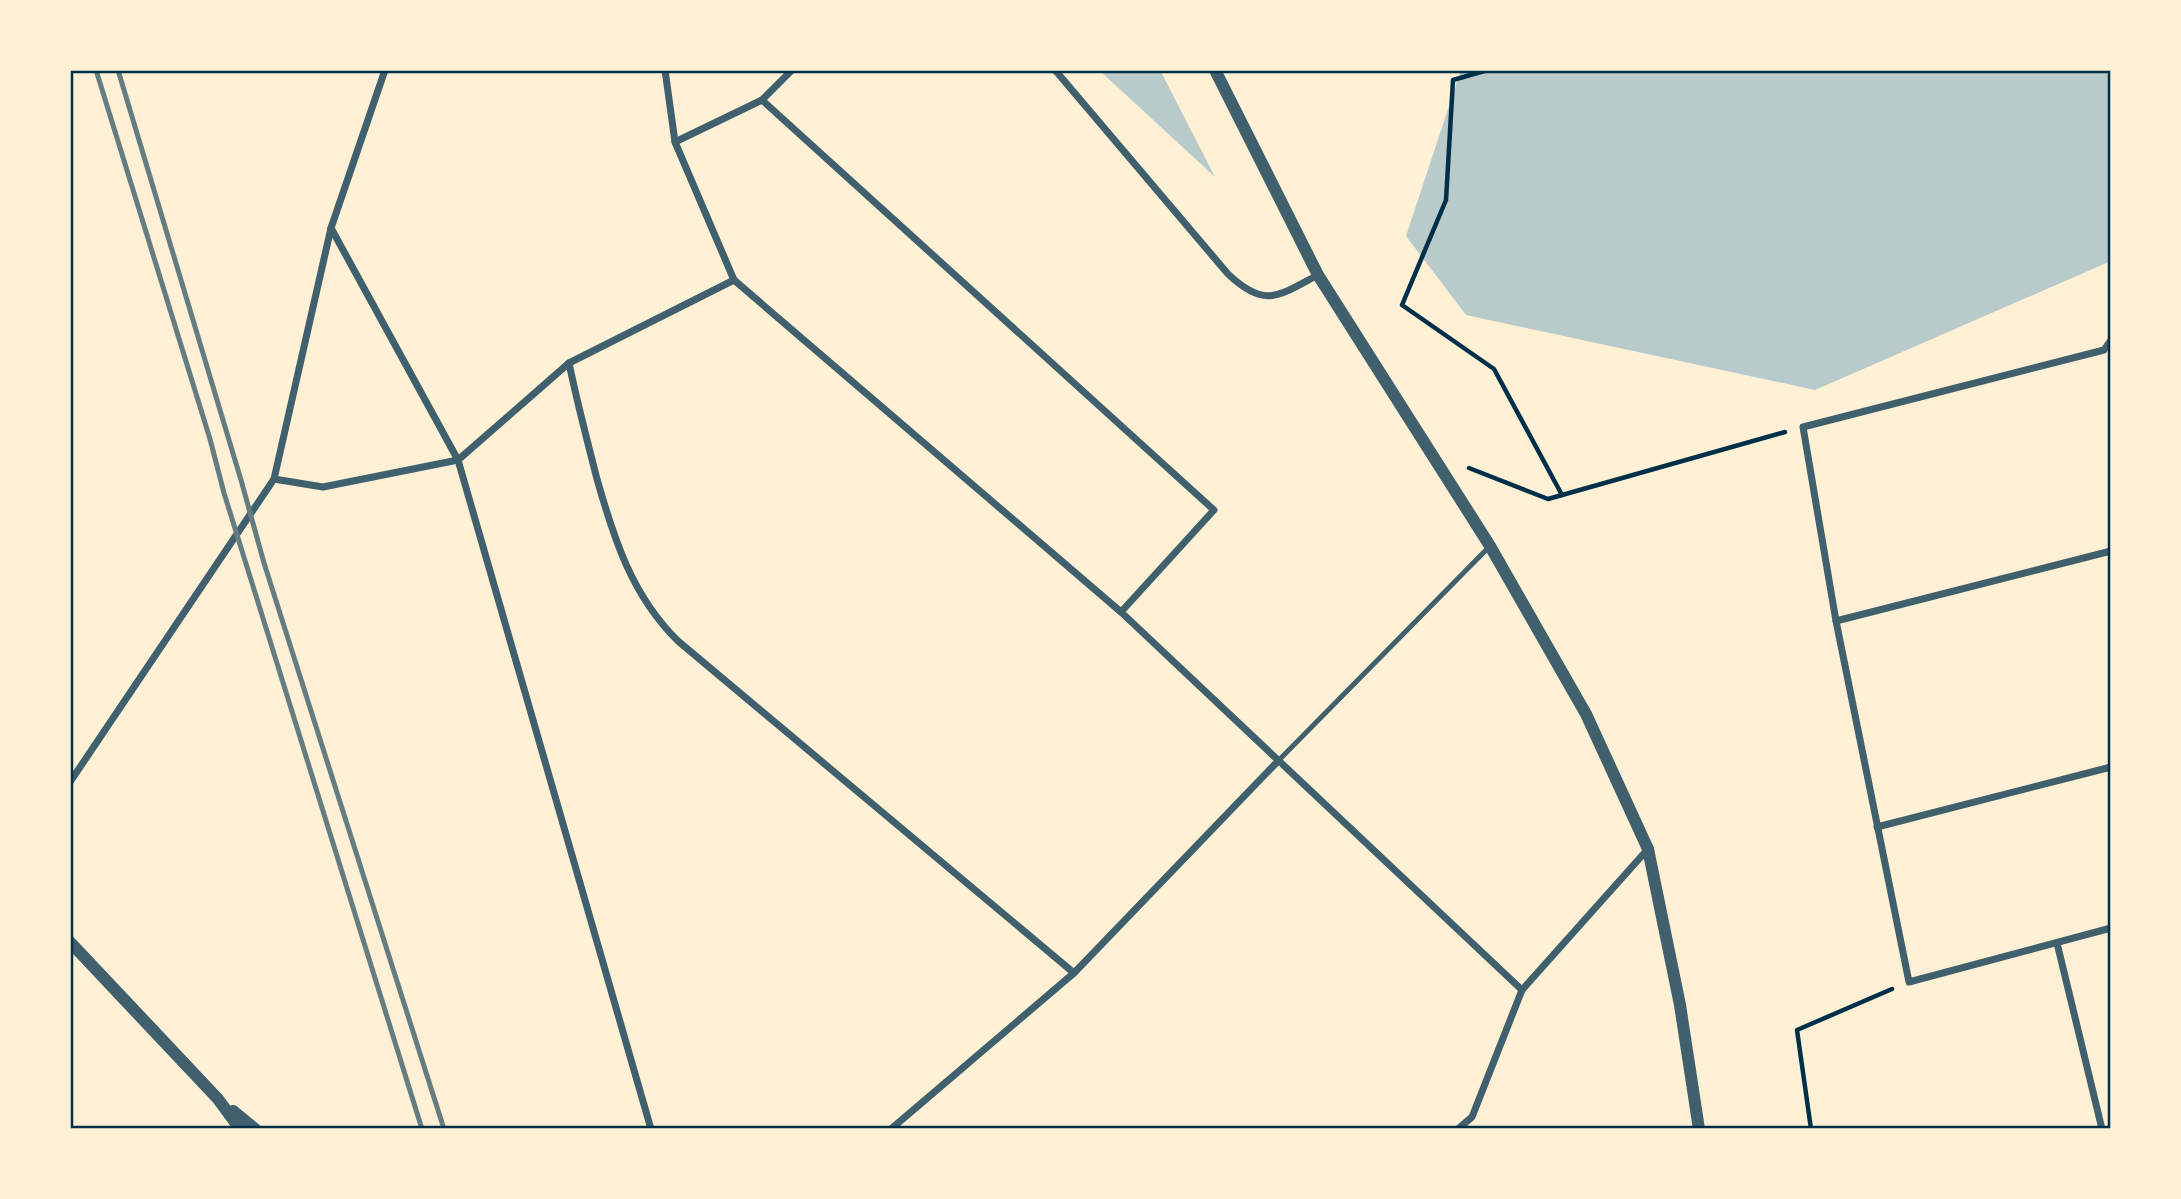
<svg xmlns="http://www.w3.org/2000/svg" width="2181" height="1199" font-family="'Titillium Web',sans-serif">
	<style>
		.green { fill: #b9caca }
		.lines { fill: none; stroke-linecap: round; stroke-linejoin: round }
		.path { stroke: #003049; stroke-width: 4.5 }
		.service { stroke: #3f606c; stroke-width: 5 }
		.minor { stroke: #3f606c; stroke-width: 7 }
		.tertiary { stroke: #3f606c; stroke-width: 12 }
		.rail { stroke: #657d81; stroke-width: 5 }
		.neatline { fill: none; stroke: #003049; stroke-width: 2.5 }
	</style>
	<rect width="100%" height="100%" fill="#fdf0d5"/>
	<g class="green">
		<polygon points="1099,70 1160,70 1215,177"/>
		<polygon points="1461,70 2111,70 2111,261 1815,390 1466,315 1406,236"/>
	</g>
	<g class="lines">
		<g class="path">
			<polyline points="1488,70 1453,80 1446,200 1402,305 1494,369 1562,495"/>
			<polyline points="1469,468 1548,499 1785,432"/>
			<polyline points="1811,1129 1797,1030 1892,989"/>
		</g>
		<polyline class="service" points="1279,760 1490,546"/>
		<g class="minor">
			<polyline points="665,70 675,142 734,280 1121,612 1522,990"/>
			<path d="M1055 70 1228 274C1265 309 1278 296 1318 275"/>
			<polyline points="762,100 792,70"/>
			<polyline points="675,142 762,100 1214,510 1121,612"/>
			<polyline points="331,228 458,460 651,1129"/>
			<path d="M734 280 569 363C577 402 587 440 597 479 614 539 632 596 678 641L1074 973"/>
			<polyline points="2111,340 2104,350 1803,427 1836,621 1909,982 2111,928"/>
			<polyline points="274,479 323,487 458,460 569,363"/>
			<polyline points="1836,621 2111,551"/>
			<polyline points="70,782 274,479 331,228 385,70"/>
			<polyline points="1877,827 2111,767"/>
			<polyline points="2057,943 2102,1129"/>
			<polyline points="891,1129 1074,973 1279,760"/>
			<polyline points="1458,1129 1472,1117 1522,990 1647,850"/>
		</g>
		<g class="tertiary">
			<polyline points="1215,70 1318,275 1490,546 1586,714 1648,849 1680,1005 1699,1129"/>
			<polyline points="70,942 218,1099 240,1129"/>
			<polyline points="233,1111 255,1129"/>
		</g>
		<g class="rail">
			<polyline points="96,70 210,439 224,493 422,1129"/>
			<polyline points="118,70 241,480 264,563 444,1129"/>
		</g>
	</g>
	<rect width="2181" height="1199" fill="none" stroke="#fdf0d5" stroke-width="144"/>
	<rect x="72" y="72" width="2037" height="1055" class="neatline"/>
</svg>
